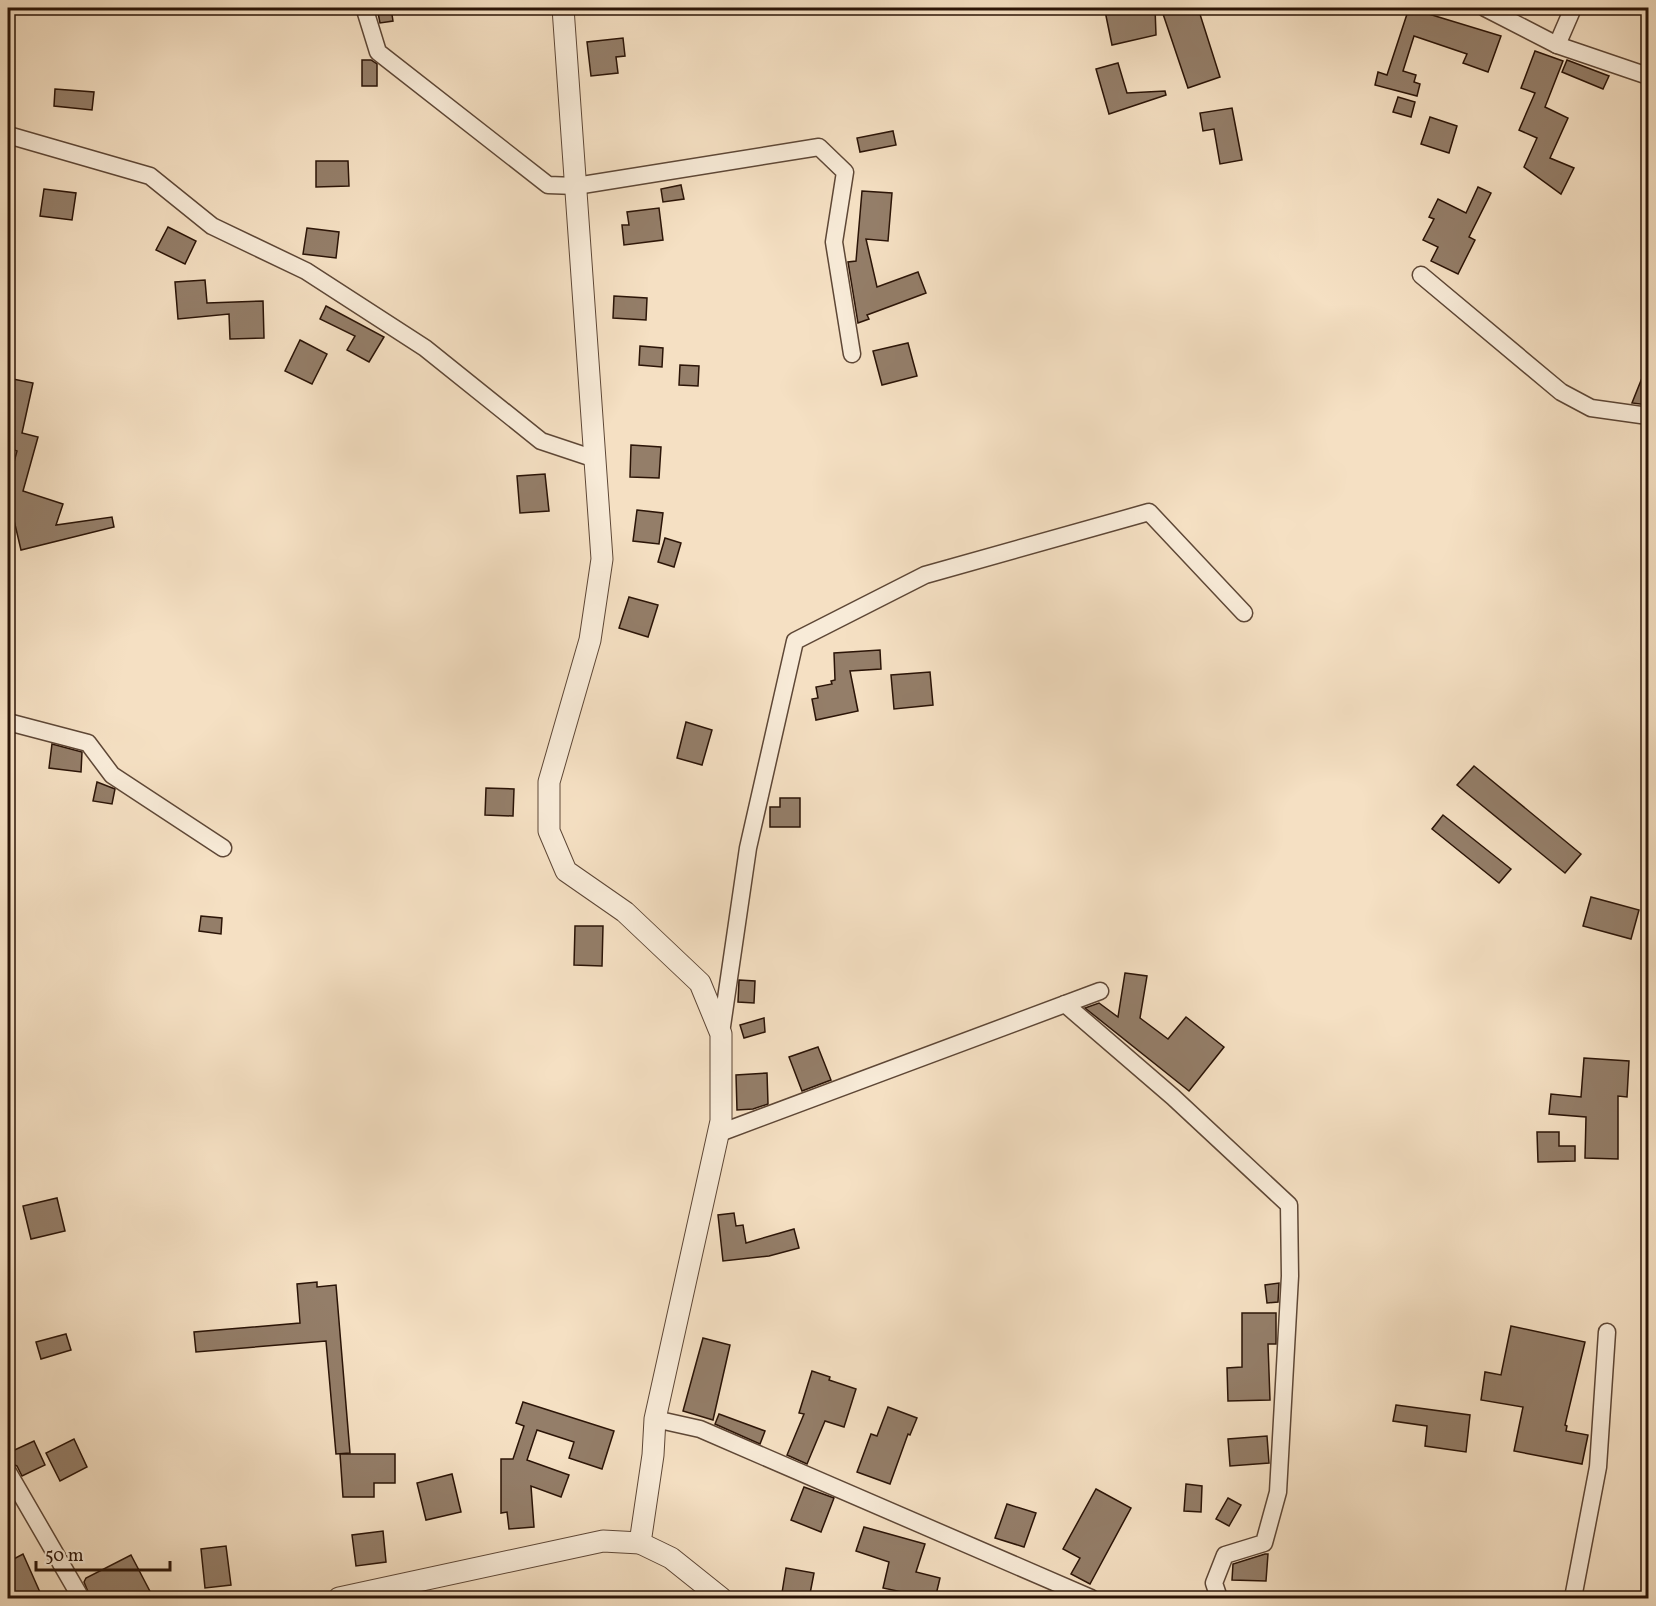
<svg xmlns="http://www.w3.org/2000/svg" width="1656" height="1606" font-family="Vollkorn,serif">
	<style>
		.building { fill: #947e69; stroke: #2b1407; stroke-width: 1.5 }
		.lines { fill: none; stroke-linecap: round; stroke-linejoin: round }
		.minor-casing { stroke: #5e4736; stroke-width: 19 }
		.tertiary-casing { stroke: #5e4736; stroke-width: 23 }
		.minor { stroke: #f8ebd8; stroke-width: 16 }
		.tertiary { stroke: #f8ebd8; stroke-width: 21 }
	</style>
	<rect width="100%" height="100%" fill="#f5e0c3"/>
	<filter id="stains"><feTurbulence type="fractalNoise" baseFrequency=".00333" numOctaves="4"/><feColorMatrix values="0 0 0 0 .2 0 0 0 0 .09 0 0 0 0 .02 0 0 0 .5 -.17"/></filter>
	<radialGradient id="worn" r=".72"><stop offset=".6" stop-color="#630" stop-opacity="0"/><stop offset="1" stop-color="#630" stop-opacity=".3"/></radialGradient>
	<g class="building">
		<polygon points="377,8 391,8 393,21 380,23"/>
		<polygon points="1122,8 1155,8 1156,35 1112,45 1105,11"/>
		<polygon points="1161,8 1198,8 1220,77 1188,88"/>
		<polygon points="1409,8 1501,36 1488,72 1463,63 1467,54 1414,36 1403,71 1416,75 1414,82 1420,84 1417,96 1375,85 1378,72 1387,75"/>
		<polygon points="623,38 625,56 616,57 618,73 591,76 587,42"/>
		<polygon points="1535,51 1563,61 1545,107 1568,118 1550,158 1574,168 1561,194 1524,167 1537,138 1519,130 1535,93 1521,88"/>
		<polygon points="362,60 371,60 377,64 377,86 362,86"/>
		<polygon points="1567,60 1609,76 1603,89 1562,72"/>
		<polygon points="1118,63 1127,93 1165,91 1166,95 1109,114 1096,69"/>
		<polygon points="55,89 94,92 92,110 54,106"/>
		<polygon points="1398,97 1415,102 1411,117 1393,112"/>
		<polygon points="1232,108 1242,160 1220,164 1214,129 1203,131 1200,113"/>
		<polygon points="1430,117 1457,126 1449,153 1421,144"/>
		<polygon points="893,131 896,145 860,152 857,138"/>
		<polygon points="316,161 348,161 349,186 316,187"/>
		<polygon points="681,185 684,199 663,202 661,189"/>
		<polygon points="1478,187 1491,193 1469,237 1475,240 1458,274 1431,261 1438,247 1423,240 1434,219 1429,217 1438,199 1466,213"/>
		<polygon points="44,189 76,193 72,220 40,216"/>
		<polygon points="862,191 892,193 888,241 866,239 877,287 918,272 926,293 867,315 869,319 858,323 848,262 856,261"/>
		<polygon points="659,208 663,240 624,245 622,225 629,225 627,212"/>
		<polygon points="168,227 196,241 185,264 156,250"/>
		<polygon points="307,228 339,232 336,258 303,254"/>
		<polygon points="205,280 207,303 263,301 264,338 230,339 229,314 178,319 175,282"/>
		<polygon points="614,296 647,298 646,320 613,318"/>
		<polygon points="326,306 384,337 369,362 347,350 355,336 320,319"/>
		<polygon points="300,340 327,354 312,384 285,371"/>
		<polygon points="908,343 917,376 882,385 873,351"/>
		<polygon points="640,346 663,348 662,367 639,365"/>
		<polygon points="1648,363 1648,405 1632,403"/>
		<polygon points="680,365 699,366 698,386 679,385"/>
		<polygon points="8,378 33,383 22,433 38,437 23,491 63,504 56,525 112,517 114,527 21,550 13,516 8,514 8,484 17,451 8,448"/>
		<polygon points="631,445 661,447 659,478 630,477"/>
		<polygon points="545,474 549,511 520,513 517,476"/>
		<polygon points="637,510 663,513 659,544 633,541"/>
		<polygon points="665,538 681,543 674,567 658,562"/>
		<polygon points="629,597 658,605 648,637 619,628"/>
		<polygon points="880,650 881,669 850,671 858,711 816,720 812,699 818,698 816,687 832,684 831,681 835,680 834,653"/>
		<polygon points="930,672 933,705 894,709 891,675"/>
		<polygon points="686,722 712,730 702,765 677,758"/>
		<polygon points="52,744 82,752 81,772 49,768"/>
		<polygon points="1474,766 1581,854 1565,873 1457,785"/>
		<polygon points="97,782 115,789 112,804 93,801"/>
		<polygon points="486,788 514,789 513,816 485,815"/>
		<polygon points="780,798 800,798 800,827 770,827 770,807 780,807"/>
		<polygon points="1443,815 1511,869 1499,883 1432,829"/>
		<polygon points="1591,897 1639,910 1631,939 1583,926"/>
		<polygon points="201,916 222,918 221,934 199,931"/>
		<polygon points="575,926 603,926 602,966 574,965"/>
		<polygon points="1125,973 1147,976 1140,1018 1168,1039 1186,1017 1224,1047 1189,1091 1085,1008 1099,1003 1118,1017"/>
		<polygon points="739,980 755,981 754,1003 738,1002"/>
		<polygon points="764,1018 765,1032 744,1038 740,1025"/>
		<polygon points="818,1047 831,1080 802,1091 789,1057"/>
		<polygon points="1584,1058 1629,1061 1627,1097 1618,1096 1618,1159 1585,1158 1586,1117 1549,1114 1551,1094 1581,1097"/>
		<polygon points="767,1073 768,1104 753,1109 737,1110 736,1075"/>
		<polygon points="1537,1132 1559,1132 1559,1146 1575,1146 1575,1161 1538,1162"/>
		<polygon points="57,1198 65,1231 31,1239 23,1206"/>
		<polygon points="734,1213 736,1226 743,1225 746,1243 794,1229 799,1248 769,1256 723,1261 718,1215"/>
		<polygon points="317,1282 317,1287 336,1285 350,1453 336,1454 326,1341 196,1352 194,1332 300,1323 297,1284"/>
		<polygon points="1279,1283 1278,1302 1267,1303 1265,1285"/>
		<polygon points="1242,1313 1276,1313 1276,1344 1268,1344 1270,1400 1228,1401 1227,1368 1242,1367"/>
		<polygon points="1511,1326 1585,1342 1565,1425 1567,1426 1566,1431 1588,1435 1582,1464 1514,1451 1523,1407 1481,1400 1485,1372 1501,1375"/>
		<polygon points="66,1334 71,1350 41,1359 36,1342"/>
		<polygon points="703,1338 730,1345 713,1420 683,1411"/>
		<polygon points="812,1371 830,1377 829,1380 856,1389 844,1427 825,1421 807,1464 787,1455 804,1414 799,1413"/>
		<polygon points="523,1402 614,1431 602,1469 569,1458 574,1442 537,1430 527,1460 569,1475 561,1497 531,1486 534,1527 509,1529 507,1512 501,1513 501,1459 513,1459 524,1426 516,1423"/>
		<polygon points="1396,1405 1470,1415 1466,1452 1425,1446 1427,1426 1393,1421"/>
		<polygon points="888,1407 917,1418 910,1435 908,1434 890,1484 857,1472 871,1434 877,1436"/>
		<polygon points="719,1414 765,1431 760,1444 715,1424"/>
		<polygon points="1267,1436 1269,1463 1230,1466 1228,1439"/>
		<polygon points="74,1439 87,1467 60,1481 46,1453"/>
		<polygon points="34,1441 45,1465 22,1476 17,1466 9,1462 8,1453"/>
		<polygon points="340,1454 395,1454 395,1483 374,1483 374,1497 343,1497"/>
		<polygon points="452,1474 461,1512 426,1520 417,1483"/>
		<polygon points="1186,1484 1202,1486 1201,1512 1184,1511"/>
		<polygon points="804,1487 834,1498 821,1532 791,1520"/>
		<polygon points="1096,1489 1131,1508 1090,1584 1071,1574 1080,1558 1063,1549"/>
		<polygon points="1228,1498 1241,1505 1229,1526 1216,1519"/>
		<polygon points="1007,1504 1036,1513 1024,1547 995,1538"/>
		<polygon points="864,1527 925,1544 916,1572 940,1578 935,1599 883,1588 889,1562 856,1551"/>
		<polygon points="383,1531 386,1562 356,1566 352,1535"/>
		<polygon points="226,1546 231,1585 205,1588 201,1549"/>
		<polygon points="23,1554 43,1599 8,1599 8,1562"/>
		<polygon points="1265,1554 1268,1554 1266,1581 1232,1580 1233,1564"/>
		<polygon points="131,1555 154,1599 91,1599 84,1582 86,1578"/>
		<polygon points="786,1568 814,1573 809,1599 781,1599"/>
	</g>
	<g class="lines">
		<g class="minor-casing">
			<g id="minor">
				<polyline points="1485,8 1557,45 1648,76"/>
				<polyline points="365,10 378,52 548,185 576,186 819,147 845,172 834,242 852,354"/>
				<polyline points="1557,45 1573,8"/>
				<polyline points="8,135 150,176 212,226 306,271 425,348 541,441 595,459"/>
				<polyline points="1421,275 1561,392 1591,408 1648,416"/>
				<polyline points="8,722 88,743 112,775 223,848"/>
				<polyline points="1065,1004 1173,1097 1289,1205 1290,1276 1278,1492 1264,1543 1225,1555 1214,1583 1219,1598"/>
				<polyline points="721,1033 748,848 795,641 925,575 1149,512 1244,613"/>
				<polyline points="717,1134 1100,991"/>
				<polyline points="655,1419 700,1429 1091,1598"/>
				<polyline points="8,1472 81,1598"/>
				<polyline points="1573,1598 1598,1467 1607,1332"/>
			</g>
		</g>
		<g class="tertiary-casing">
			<g id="tertiary">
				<polyline points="563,8 602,559 590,640 549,782 549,831 566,871 625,912 700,983 721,1034 721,1121 655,1419 653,1455 640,1543 671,1558 721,1598"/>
				<polyline points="339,1598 603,1541 640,1543"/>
			</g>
		</g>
		<use href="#minor" class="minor"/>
		<use href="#tertiary" class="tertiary"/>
	</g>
	<rect width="1656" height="1606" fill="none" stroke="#f5e0c3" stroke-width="30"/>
	<rect x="9" y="9" width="1638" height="1588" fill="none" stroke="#2b1407" stroke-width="3"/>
	<rect x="15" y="15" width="1626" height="1576" fill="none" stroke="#2b1407" stroke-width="1.5"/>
	<path d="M36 1561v9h134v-9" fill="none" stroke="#2b1407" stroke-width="3"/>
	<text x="45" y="1561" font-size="18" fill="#2b1407" stroke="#f8ebd8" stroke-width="4.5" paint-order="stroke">50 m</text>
	<rect width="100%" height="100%" filter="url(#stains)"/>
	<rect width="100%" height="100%" fill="url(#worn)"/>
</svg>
